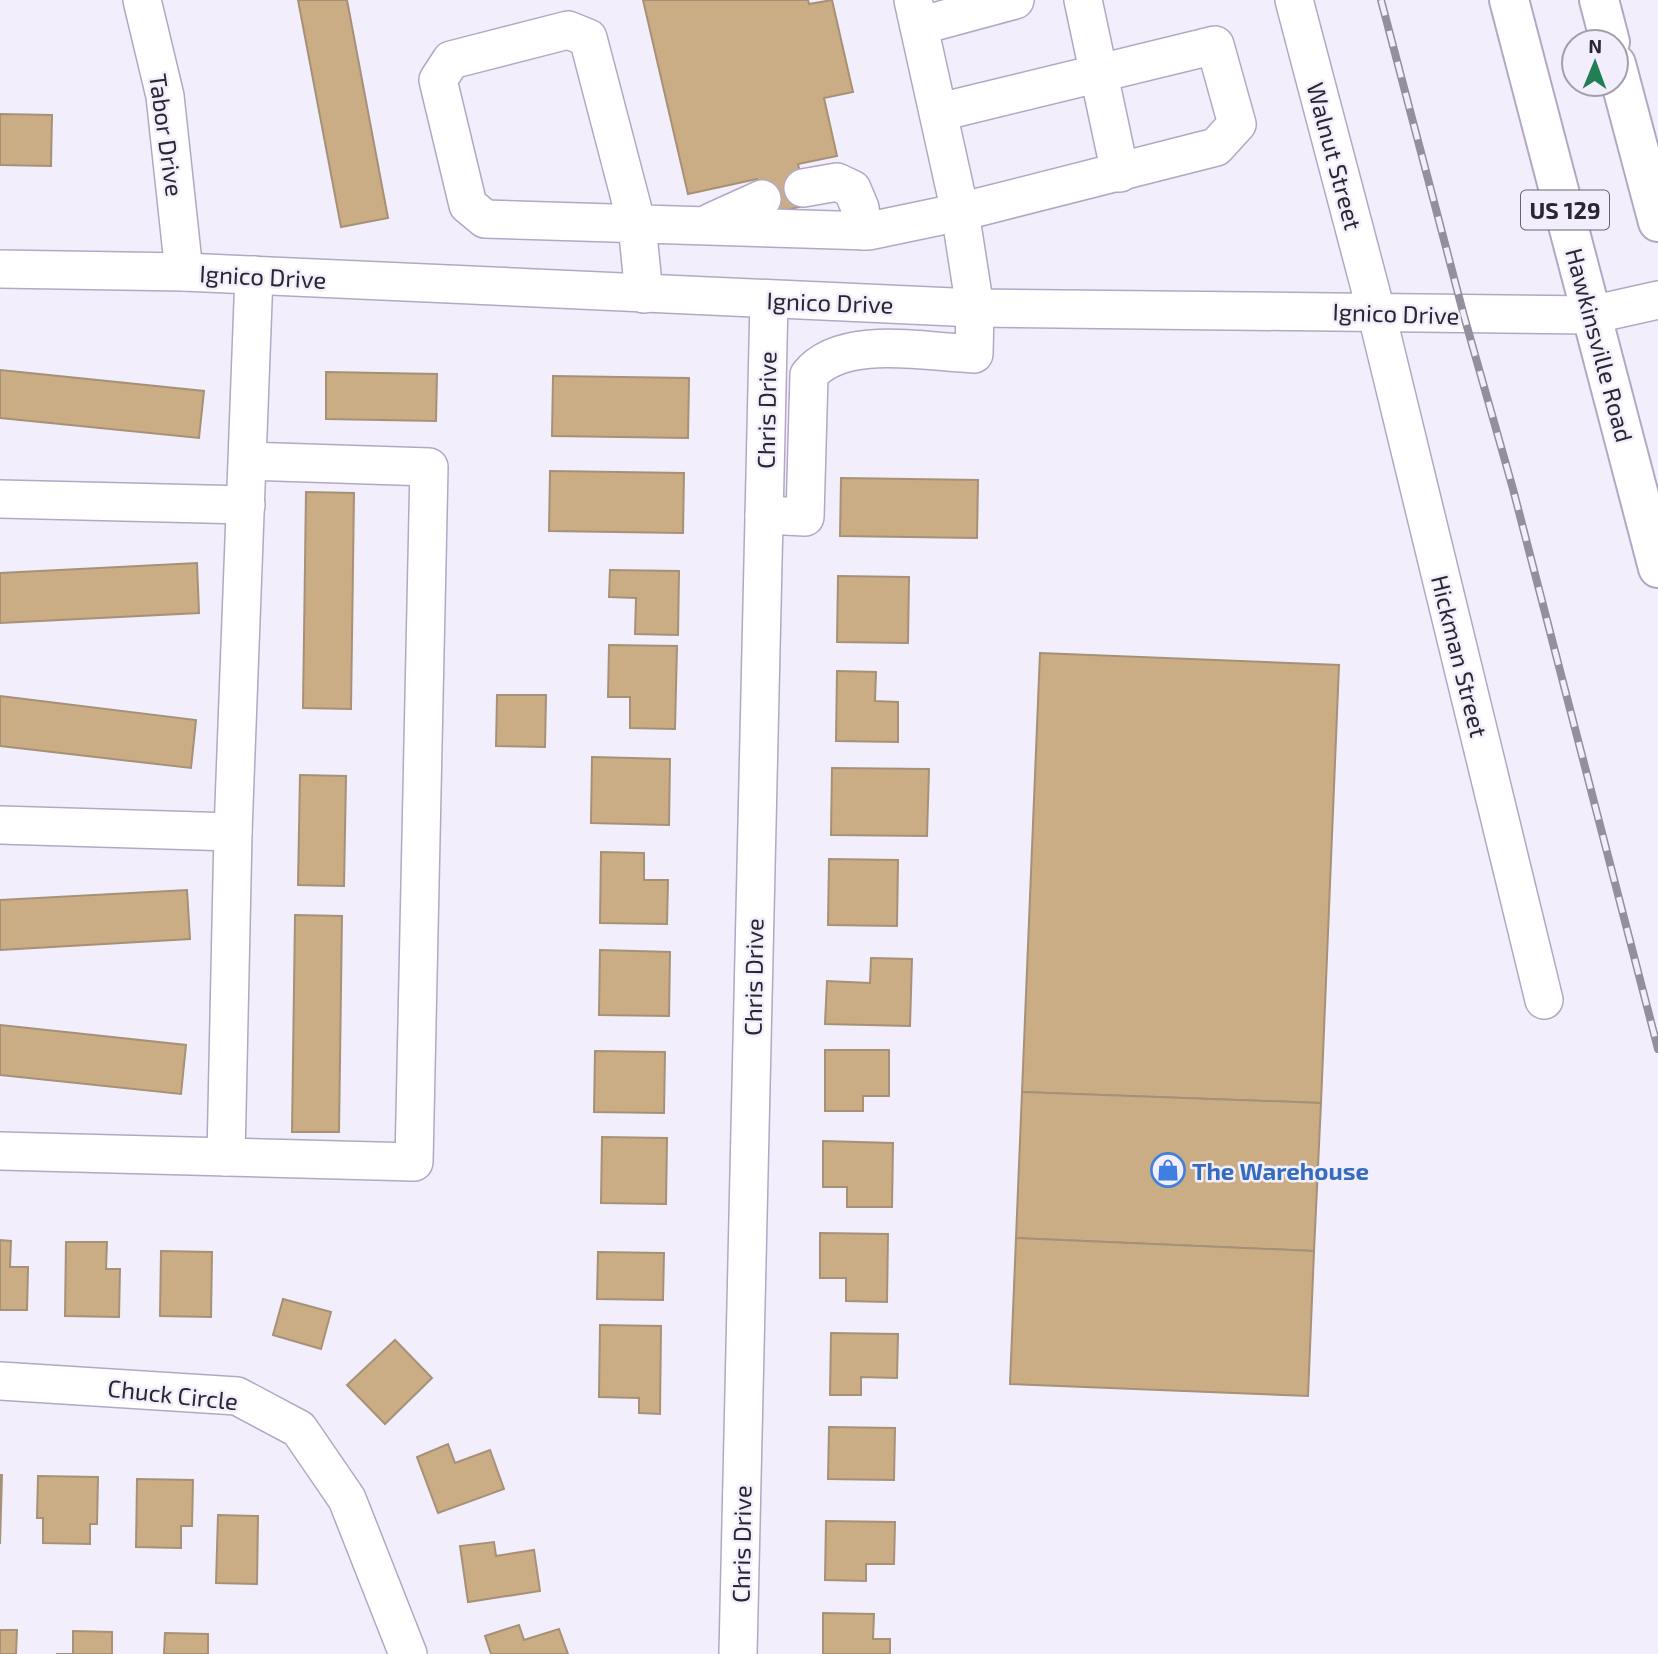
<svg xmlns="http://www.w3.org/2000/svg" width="1658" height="1654" font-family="'Exo 2',sans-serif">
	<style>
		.building { fill: #cbad85; stroke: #a69177; stroke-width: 2 }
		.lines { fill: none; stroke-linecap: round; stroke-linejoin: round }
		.minor-casing { stroke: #b2a8c6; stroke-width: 40 }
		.major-casing { stroke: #b2a8c6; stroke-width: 42 }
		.minor { stroke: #fff; stroke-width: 37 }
		.major { stroke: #fff; stroke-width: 38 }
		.rail-casing { stroke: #948f9c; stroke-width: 8 }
		.rail { stroke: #f3eefb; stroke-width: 5; stroke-dasharray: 16; stroke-linecap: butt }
		.labels { text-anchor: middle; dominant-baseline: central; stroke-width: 5; stroke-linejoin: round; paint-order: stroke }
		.shield { fill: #f3eefb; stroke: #67626e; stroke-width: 2 }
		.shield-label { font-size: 23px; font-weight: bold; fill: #2b2632 }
		.street-label { font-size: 24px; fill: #2b2632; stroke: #f3eefb }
		.shop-label { font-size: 24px; font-weight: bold; fill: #366cbe; stroke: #f3eefb; text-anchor: start }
	</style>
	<rect width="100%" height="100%" fill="#f3eefb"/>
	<g class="building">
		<polygon points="298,0 347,0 388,218 341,227"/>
		<polygon points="643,0 808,0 809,4 832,0 853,92 824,98 837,156 798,164 807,205 766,215 757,179 688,194"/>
		<polygon points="0,114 52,115 51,166 0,165"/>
		<polygon points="0,370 204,391 199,438 0,418"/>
		<polygon points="326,372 437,374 436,421 326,419"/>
		<polygon points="553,376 689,378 688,438 552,436"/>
		<polygon points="550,471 684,473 683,533 549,531"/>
		<polygon points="841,478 978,480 977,538 840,536"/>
		<polygon points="306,492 354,493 351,709 303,708"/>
		<polygon points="197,563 199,613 0,623 0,573"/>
		<polygon points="610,570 679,571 678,635 635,634 636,598 609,597"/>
		<polygon points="838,576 909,577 908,643 837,642"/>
		<polygon points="609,645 677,646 675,729 630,728 630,697 608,697"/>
		<polygon points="1040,653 1339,665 1321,1103 1022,1092"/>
		<polygon points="837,671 876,672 875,701 898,702 898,742 836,741"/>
		<polygon points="497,695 546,695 545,747 496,746"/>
		<polygon points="0,696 196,720 191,768 0,746"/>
		<polygon points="592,757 670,759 669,825 591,823"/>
		<polygon points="832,768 929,769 927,836 831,835"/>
		<polygon points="300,775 346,776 344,886 298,885"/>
		<polygon points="601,852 644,853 644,880 668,880 667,924 600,923"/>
		<polygon points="829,859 898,860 897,926 828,925"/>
		<polygon points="187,890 190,939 0,950 0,900"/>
		<polygon points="295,915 342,916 339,1132 292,1132"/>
		<polygon points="600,950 670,952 669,1016 599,1015"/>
		<polygon points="871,958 912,959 910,1026 825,1024 827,981 870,983"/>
		<polygon points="0,1025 186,1045 181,1094 0,1075"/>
		<polygon points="825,1050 889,1050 889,1096 863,1096 863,1111 825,1111"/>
		<polygon points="595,1051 665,1052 664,1113 594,1112"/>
		<polygon points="1022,1092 1321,1103 1314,1251 1016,1238"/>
		<polygon points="602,1137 667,1138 666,1204 601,1203"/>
		<polygon points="823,1141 893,1143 892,1207 847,1207 847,1187 823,1187"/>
		<polygon points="820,1233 888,1234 887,1302 846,1301 846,1278 820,1278"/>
		<polygon points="1016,1238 1314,1251 1308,1396 1010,1384"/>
		<polygon points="0,1240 11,1241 10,1267 28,1267 27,1310 0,1310"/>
		<polygon points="66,1242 107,1242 106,1269 120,1269 119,1317 65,1316"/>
		<polygon points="161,1251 212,1252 211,1317 160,1316"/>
		<polygon points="598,1252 664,1253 663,1300 597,1299"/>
		<polygon points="283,1299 331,1312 321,1349 273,1335"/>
		<polygon points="600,1325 661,1326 660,1414 639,1413 639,1398 599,1397"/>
		<polygon points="831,1333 898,1334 897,1378 861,1377 861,1395 830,1395"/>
		<polygon points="395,1340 432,1378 385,1424 347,1385"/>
		<polygon points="829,1427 895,1428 894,1480 828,1479"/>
		<polygon points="448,1444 455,1463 490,1450 504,1489 438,1513 417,1457"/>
		<polygon points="0,1475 2,1475 0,1544"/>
		<polygon points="38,1476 98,1477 97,1524 90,1524 90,1544 43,1543 43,1518 37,1518"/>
		<polygon points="137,1479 193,1480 192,1526 181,1526 181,1548 136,1547"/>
		<polygon points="218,1515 258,1516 257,1584 216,1583"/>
		<polygon points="826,1521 895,1522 894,1564 866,1564 866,1581 825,1580"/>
		<polygon points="494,1542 496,1556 534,1550 540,1591 468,1602 460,1546"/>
		<polygon points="823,1613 874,1614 873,1639 890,1639 890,1654 823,1654"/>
		<polygon points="519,1625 524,1640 559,1629 568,1654 491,1654 485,1636"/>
		<polygon points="0,1630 17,1630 16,1654 0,1654"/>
		<polygon points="73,1631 112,1632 112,1654 56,1654 73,1654"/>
		<polygon points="165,1633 208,1634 208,1654 164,1654"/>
	</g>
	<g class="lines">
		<g class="minor-casing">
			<g id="minor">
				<polyline points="142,0 165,96 184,272"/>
				<polyline points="913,0 960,212 1216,147 1237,124 1215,45 940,112"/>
				<polyline points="1083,0 1120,173"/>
				<polyline points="1294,0 1376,311 1544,1000"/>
				<polyline points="919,26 1015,0"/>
				<polyline points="803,188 837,182 852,189 860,208 863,231"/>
				<polyline points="711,222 762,199"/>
				<polyline points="0,269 184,272 975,308 1591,315 1658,300"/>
				<path d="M644 294 637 225 588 38 568 30 451 60 438 80 468 205 485 219 869 231 960 212 975 308 974 354C926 352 842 334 809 375L805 517 764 515"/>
				<polyline points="0,499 246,505"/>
				<polyline points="0,825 233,832"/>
				<polyline points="0,1151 414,1162 429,467 248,461"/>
				<polyline points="226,1157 233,832 254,275"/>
				<polyline points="0,1381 237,1396 299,1429 347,1499 408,1654"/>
				<polyline points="738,1654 769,300"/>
			</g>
		</g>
		<g class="major-casing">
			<g id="major">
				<polyline points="1509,0 1658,568"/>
				<polyline points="1599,0 1610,42"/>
				<polyline points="1616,64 1658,222"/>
			</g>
		</g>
		<use href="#minor" class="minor"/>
		<use href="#major" class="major"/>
		<g class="rail-casing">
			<polyline id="rail" points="1381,0 1464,316 1513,489 1658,1049"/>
		</g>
		<use href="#rail" class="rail"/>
	</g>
	<defs>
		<g id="shop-ring" transform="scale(1.75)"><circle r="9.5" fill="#f3eefb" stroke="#3f7fe0" stroke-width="1.5"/><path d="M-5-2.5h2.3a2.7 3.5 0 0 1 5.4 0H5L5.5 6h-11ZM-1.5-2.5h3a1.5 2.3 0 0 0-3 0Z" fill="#3f7fe0"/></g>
	</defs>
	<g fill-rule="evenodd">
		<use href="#shop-ring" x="1168" y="1170"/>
	</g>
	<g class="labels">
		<rect class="shield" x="1521" y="190.5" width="88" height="39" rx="5"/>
		<g class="shield-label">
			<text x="1565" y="210">US 129</text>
		</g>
		<g class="street-label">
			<text transform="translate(167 135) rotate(82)">Tabor Drive</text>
			<text transform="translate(1335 156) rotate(75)">Walnut Street</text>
			<text transform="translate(263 276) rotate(3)">Ignico Drive</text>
			<text transform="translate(830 302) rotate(2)">Ignico Drive</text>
			<text transform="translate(1396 313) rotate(2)">Ignico Drive</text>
			<text transform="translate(1600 345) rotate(75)">Hawkinsville Road</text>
			<text transform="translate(766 410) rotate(-89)">Chris Drive</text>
			<text transform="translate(1460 656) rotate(76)">Hickman Street</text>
			<text transform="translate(753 977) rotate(-89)">Chris Drive</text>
			<text transform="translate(173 1394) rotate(6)">Chuck Circle</text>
			<text transform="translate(741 1544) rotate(-89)">Chris Drive</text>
		</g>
		<g class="shop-label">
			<text x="1192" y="1170">The Warehouse</text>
		</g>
	</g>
	<g transform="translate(1595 63) rotate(1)"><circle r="33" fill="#f3eefb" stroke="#a39eab" stroke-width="2"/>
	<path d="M0-5L12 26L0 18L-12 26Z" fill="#227e54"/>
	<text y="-10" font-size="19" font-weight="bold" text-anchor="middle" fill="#2b2632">N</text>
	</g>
</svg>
